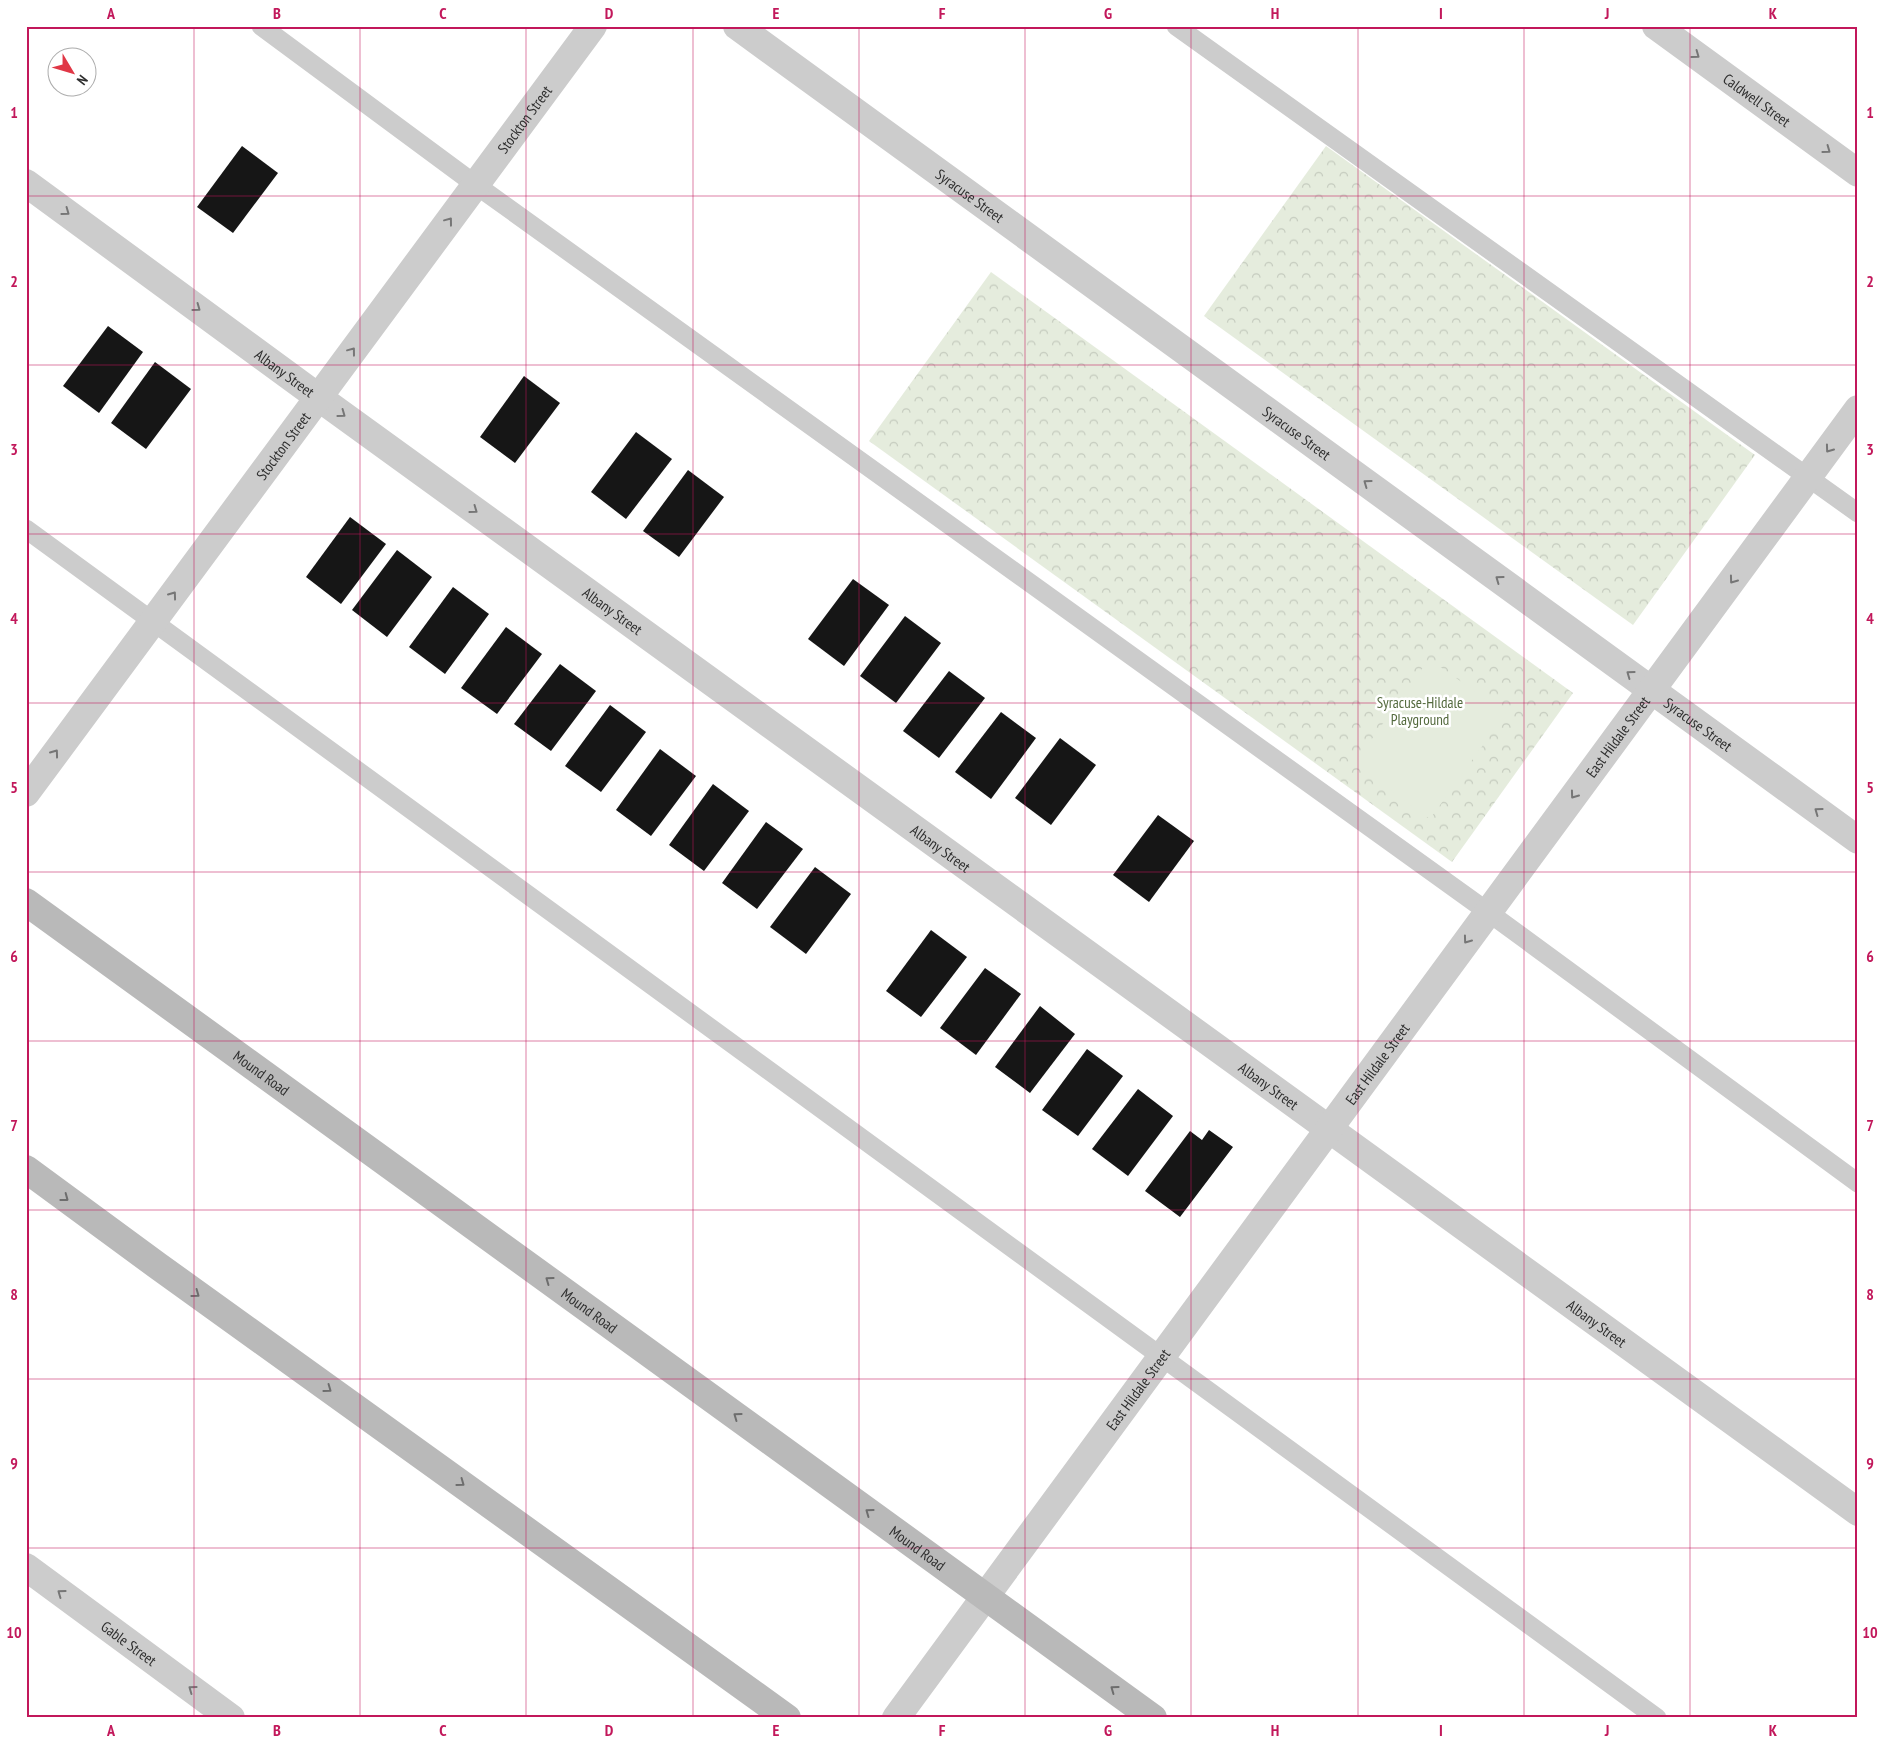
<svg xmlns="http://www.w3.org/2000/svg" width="1884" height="1744" font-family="'PT Sans Narrow',sans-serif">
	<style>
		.park { fill: url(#park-crowns) }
		.pitch { fill: #e5ecdd }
		.building { fill: #161616 }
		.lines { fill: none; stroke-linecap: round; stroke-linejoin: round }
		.lane { stroke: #ccc; stroke-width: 19 }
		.street { stroke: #ccc; stroke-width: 28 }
		.secondary { stroke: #b9b9b9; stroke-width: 28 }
		.oneway { stroke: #767676 }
		.oneway2 { stroke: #6d6d6d }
		.grid { fill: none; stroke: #c2185b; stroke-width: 1; stroke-opacity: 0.55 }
		.labels { text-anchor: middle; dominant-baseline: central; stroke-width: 5; stroke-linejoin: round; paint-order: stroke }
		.street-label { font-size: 15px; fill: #2f2f2f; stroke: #fff }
		.park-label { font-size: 15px; fill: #53693d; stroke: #fff }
		.neatline { fill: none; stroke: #c2185b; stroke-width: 2 }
		.grid-label { font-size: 16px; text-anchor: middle; font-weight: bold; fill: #c2185b }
	</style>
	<defs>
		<pattern id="park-crowns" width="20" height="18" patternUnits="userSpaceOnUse" patternTransform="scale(1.25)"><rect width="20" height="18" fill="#e5ecdd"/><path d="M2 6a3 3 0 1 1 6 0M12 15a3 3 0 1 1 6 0" fill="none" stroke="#c5cbbe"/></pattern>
	</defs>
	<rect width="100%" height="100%" fill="#fff"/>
	<g class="park">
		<polygon points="1326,146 1755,455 1633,625 1204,316"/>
		<polygon points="991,272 1573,693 1452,862 869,441"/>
	</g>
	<polygon class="pitch" points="1429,659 1506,713 1430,819 1354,764"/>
	<g class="building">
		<polygon points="242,146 278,173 233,233 197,207"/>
		<polygon points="108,326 143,352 99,413 63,386"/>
		<polygon points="155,362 191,389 146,449 111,423"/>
		<polygon points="524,376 560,403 515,463 480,437"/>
		<polygon points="636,432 672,459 626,519 591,492"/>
		<polygon points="688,470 724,497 679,557 643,531"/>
		<polygon points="350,517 386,544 341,604 306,577"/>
		<polygon points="397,550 432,577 387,637 352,610"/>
		<polygon points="853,579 889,605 844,666 808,639"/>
		<polygon points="453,587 489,614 445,674 409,647"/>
		<polygon points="905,616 941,643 896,703 860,676"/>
		<polygon points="506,627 542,654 497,714 461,688"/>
		<polygon points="560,664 596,691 551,751 514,724"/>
		<polygon points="949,671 985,698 939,758 903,731"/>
		<polygon points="610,705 646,732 601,792 565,766"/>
		<polygon points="1001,712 1036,738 991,799 955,772"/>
		<polygon points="1060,738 1096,765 1051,825 1015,798"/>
		<polygon points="660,749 696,776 651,836 616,810"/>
		<polygon points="713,784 749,811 704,871 669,845"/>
		<polygon points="1158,815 1194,841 1149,902 1113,875"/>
		<polygon points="766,822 803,849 757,909 722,883"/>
		<polygon points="815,867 851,894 806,954 770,927"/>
		<polygon points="931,930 967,957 921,1017 886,991"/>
		<polygon points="985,968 1021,994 976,1055 940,1028"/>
		<polygon points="1040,1006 1075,1034 1030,1093 995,1067"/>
		<polygon points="1087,1049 1123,1076 1078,1136 1042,1110"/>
		<polygon points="1138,1089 1173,1116 1128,1176 1092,1149"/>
		<polygon points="1209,1130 1233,1147 1180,1217 1145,1191 1190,1131 1202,1140"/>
	</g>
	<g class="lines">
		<g class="lane">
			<polyline points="261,26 476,185 1488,912 1858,1183"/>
			<polyline points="1176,26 1858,513"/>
			<polyline points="26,529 1657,1718"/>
		</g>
		<g class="street">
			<path id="s1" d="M737 26 1858 840"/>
			<path id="s2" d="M1656 26 1858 173"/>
			<path id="s3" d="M26 183 318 397 1858 1512"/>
			<path id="s4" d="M26 793 593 26"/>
			<path id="s5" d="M26 1567 231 1718"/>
			<path id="s6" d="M896 1718 1858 409"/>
		</g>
		<g class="secondary">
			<path id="s7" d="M26 902 1153 1718"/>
			<polyline points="26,1169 158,1266 787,1718"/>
		</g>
	</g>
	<defs><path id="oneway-chevron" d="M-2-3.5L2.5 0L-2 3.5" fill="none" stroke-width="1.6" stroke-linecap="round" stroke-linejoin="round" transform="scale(1.25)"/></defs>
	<g class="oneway">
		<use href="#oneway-chevron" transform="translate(1696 55) rotate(36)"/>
		<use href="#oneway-chevron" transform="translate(1827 150) rotate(36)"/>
		<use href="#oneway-chevron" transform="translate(66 212) rotate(36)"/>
		<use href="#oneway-chevron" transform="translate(449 221) rotate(-53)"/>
		<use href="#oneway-chevron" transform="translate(197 308) rotate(36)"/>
		<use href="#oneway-chevron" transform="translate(352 351) rotate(-53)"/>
		<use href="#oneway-chevron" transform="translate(342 414) rotate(36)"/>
		<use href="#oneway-chevron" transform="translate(1829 449) rotate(126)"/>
		<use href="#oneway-chevron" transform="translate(1367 483) rotate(-144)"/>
		<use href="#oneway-chevron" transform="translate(474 510) rotate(36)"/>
		<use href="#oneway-chevron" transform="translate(1499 579) rotate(-144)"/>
		<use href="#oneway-chevron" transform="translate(1733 580) rotate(126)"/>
		<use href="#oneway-chevron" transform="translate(173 595) rotate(-54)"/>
		<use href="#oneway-chevron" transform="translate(1630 674) rotate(-144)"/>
		<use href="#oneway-chevron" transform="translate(55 753) rotate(-54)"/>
		<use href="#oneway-chevron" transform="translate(1574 795) rotate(126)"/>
		<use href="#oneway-chevron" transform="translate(1818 811) rotate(-144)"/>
		<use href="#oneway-chevron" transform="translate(1467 940) rotate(126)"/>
		<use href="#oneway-chevron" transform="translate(61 1593) rotate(-144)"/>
		<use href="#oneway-chevron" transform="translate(192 1689) rotate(-144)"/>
	</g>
	<g class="oneway2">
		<use href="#oneway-chevron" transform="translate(65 1198) rotate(37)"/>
		<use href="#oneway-chevron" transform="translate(549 1280) rotate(-144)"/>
		<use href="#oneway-chevron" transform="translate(196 1294) rotate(36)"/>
		<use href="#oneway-chevron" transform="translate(328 1389) rotate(36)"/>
		<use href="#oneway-chevron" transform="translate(737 1416) rotate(-144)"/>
		<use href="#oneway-chevron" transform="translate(461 1483) rotate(36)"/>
		<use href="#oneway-chevron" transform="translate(869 1512) rotate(-144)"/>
		<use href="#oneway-chevron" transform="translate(1114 1689) rotate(-144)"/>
	</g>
	<path class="grid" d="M194 26V1718M360 26V1718M526 26V1718M693 26V1718M859 26V1718M1025 26V1718M1191 26V1718M1358 26V1718M1524 26V1718M1690 26V1718M26 196H1858M26 365H1858M26 534H1858M26 703H1858M26 872H1858M26 1041H1858M26 1210H1858M26 1379H1858M26 1548H1858"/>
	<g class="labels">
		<g class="street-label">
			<text stroke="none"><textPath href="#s2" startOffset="125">Caldwell Street</textPath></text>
			<text stroke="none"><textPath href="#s4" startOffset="838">Stockton Street</textPath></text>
			<text stroke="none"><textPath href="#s1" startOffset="288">Syracuse Street</textPath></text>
			<text stroke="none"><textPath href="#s3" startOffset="321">Albany Street</textPath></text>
			<text stroke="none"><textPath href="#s1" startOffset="692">Syracuse Street</textPath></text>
			<text stroke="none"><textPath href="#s4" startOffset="432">Stockton Street</textPath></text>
			<text stroke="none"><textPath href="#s3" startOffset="726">Albany Street</textPath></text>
			<text stroke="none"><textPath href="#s1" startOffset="1188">Syracuse Street</textPath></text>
			<text stroke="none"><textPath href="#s6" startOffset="1218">East Hildale Street</textPath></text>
			<text stroke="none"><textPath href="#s3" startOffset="1131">Albany Street</textPath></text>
			<text stroke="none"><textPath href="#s6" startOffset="812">East Hildale Street</textPath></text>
			<text stroke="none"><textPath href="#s7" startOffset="291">Mound Road</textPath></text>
			<text stroke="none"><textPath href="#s3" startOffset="1536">Albany Street</textPath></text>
			<text stroke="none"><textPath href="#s7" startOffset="696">Mound Road</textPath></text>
			<text stroke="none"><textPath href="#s3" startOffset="1941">Albany Street</textPath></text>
			<text stroke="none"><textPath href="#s6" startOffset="408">East Hildale Street</textPath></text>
			<text stroke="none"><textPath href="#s7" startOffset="1101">Mound Road</textPath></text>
			<text stroke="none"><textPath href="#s5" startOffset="128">Gable Street</textPath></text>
		</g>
		<g class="park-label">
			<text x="1420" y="702">Syracuse-Hildale<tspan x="1420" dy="17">Playground</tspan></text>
		</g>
	</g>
	<rect width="1884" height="1744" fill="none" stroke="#ffffff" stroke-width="55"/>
	<g transform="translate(72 72) rotate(128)"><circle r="24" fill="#ffffff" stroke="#acacac"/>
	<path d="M0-4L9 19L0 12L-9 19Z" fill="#e03746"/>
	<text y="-8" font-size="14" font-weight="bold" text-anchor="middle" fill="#2f2f2f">N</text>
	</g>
	<rect x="28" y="28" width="1828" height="1688" class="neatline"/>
	<g class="grid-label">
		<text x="111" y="19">A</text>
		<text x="277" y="19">B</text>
		<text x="443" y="19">C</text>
		<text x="609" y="19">D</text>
		<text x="776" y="19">E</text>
		<text x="942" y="19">F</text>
		<text x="1108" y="19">G</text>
		<text x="1275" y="19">H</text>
		<text x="1441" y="19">I</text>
		<text x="1607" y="19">J</text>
		<text x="1773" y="19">K</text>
		<text x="14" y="118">1</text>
		<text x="1870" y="118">1</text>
		<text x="14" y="287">2</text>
		<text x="1870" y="287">2</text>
		<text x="14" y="455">3</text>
		<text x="1870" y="455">3</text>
		<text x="14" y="624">4</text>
		<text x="1870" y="624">4</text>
		<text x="14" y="793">5</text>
		<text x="1870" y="793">5</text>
		<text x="14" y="962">6</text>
		<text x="1870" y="962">6</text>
		<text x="14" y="1131">7</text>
		<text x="1870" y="1131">7</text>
		<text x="14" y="1300">8</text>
		<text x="1870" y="1300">8</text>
		<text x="14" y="1469">9</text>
		<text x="1870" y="1469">9</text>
		<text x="14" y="1638">10</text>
		<text x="1870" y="1638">10</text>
		<text x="111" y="1736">A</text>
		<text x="277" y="1736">B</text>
		<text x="443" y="1736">C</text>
		<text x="609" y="1736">D</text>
		<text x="776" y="1736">E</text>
		<text x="942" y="1736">F</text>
		<text x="1108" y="1736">G</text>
		<text x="1275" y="1736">H</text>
		<text x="1441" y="1736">I</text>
		<text x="1607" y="1736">J</text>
		<text x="1773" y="1736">K</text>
	</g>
</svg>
